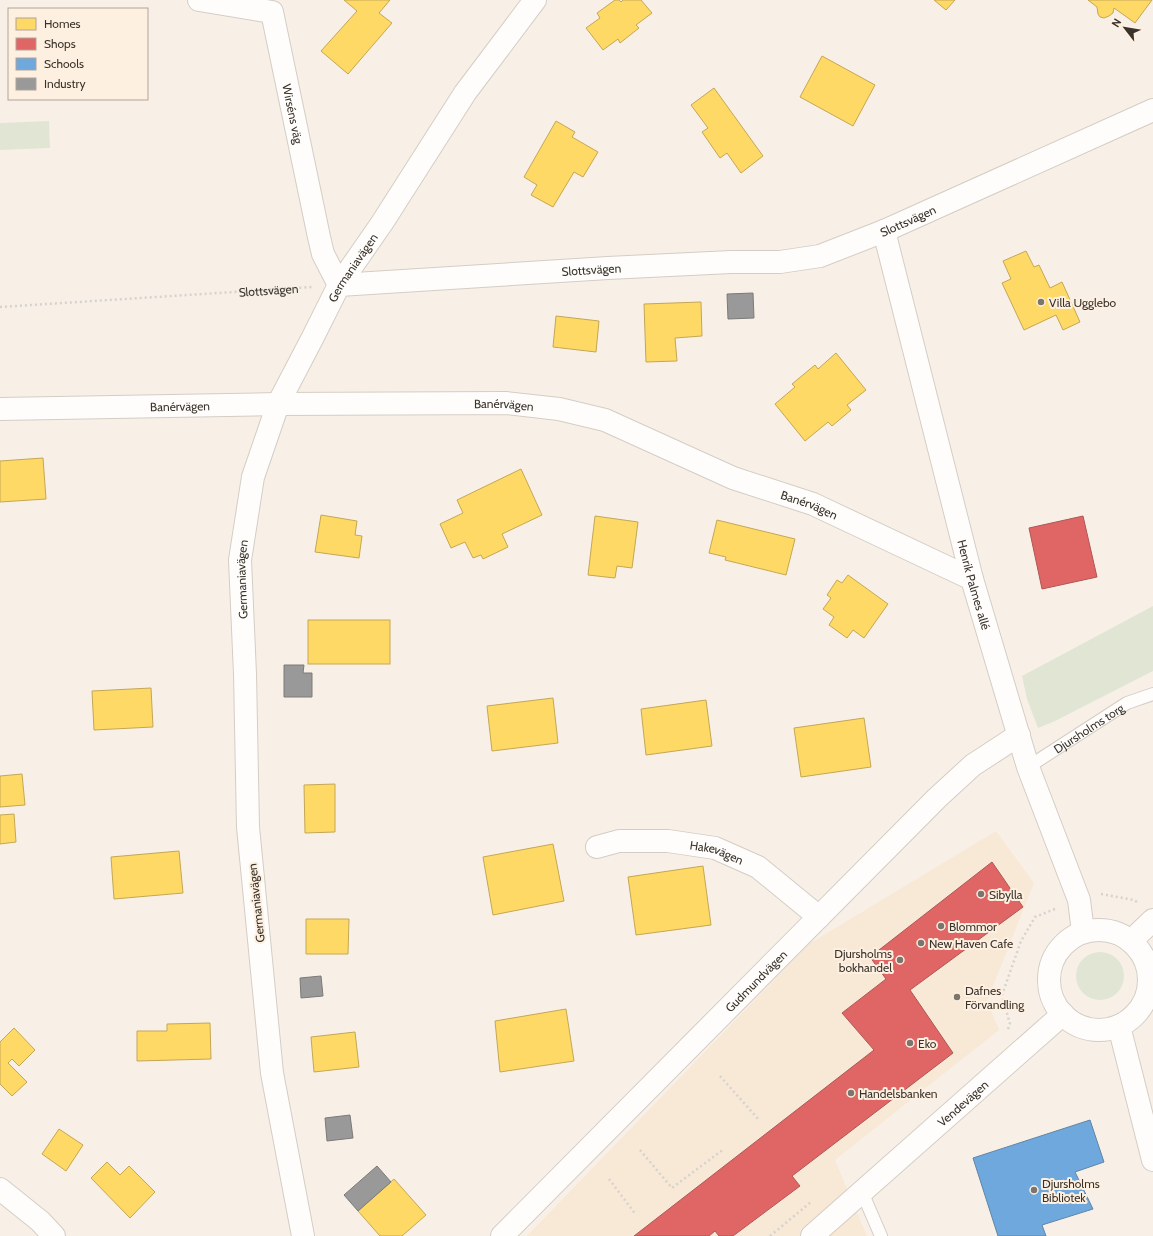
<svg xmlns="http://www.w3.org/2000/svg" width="1153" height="1236" font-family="Cabin,sans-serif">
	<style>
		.built { fill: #f8e8d6 }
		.green { fill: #e0e6d3 }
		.homes { fill: #ffd966; stroke: #c4a754 }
		.shops { fill: #e06666; stroke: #ae5754 }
		.schools { fill: #6fa8dc; stroke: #5f85a7 }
		.industry { fill: #999; stroke: #7c7a78 }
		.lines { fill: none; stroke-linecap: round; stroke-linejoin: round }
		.service-casing { stroke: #d4cdc5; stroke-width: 14 }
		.minor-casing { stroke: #d4cdc5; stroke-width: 24 }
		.tertiary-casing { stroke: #d4cdc5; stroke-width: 24 }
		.path { stroke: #d5d2cf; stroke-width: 2.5; stroke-dasharray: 2 3; stroke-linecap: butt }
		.service { stroke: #fefdfb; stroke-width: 12 }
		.minor { stroke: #fefdfb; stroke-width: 22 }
		.tertiary { stroke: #fefdfb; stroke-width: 22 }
		.poi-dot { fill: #7c756d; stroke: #fef0e1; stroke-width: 1.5 }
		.labels { text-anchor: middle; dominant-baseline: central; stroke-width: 4; stroke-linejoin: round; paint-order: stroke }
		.street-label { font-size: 12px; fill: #39332b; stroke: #fef0e1 }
		.poi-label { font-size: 12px; fill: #39332b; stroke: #fef0e1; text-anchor: start }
	</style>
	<rect width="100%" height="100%" fill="#f8f0e7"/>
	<polygon class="built" points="996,831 1034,883 987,1001 999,1030 835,1160 867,1236 527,1236 809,944"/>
	<g class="green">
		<polygon points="49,121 50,148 0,150 0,123"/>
		<polygon points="1153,606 1153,671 1053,722 1038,728 1027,699 1022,676"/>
		<circle cx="1100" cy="976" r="24"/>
	</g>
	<g class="homes">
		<polygon points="344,0 390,0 379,13 392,23 348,74 321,51 357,11"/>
		<polygon points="615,0 619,0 621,2 623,0 641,0 652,13 636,25 639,28 620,43 618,39 603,50 586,28 600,18 597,13"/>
		<polygon points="934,0 955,0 946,10"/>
		<polygon points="1088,0 1152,0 1135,23 1114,8 1113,13 1109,16 1104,18 1100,17 1098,14 1097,7"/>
		<polygon points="822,56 875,85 853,126 800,97"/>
		<polygon points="714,88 763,156 741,173 727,153 720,158 702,132 708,128 691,105"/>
		<polygon points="556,121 575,132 572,137 598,152 583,177 574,172 553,207 531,195 537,185 524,177"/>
		<polygon points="1026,251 1034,267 1039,265 1050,288 1062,282 1080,322 1063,330 1056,315 1024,330 1002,283 1011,279 1003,261"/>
		<polygon points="701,302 702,336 675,338 677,361 646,362 644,304"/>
		<polygon points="556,316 599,321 596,352 553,347"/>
		<polygon points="836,353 866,390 847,405 851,410 832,426 828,422 805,441 775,404 795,387 792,384 815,365 818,369"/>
		<polygon points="43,458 46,499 0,502 0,461"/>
		<polygon points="521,469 542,515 502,534 508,547 483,559 481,555 473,558 465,542 451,548 440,524 463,513 457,500"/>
		<polygon points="321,515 357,521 355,535 362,536 359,558 315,552"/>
		<polygon points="595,516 638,522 632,568 617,566 615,578 588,575"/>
		<polygon points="717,520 795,539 786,575 725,560 726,557 709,553"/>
		<polygon points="848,575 888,604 864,638 853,630 847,638 829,625 834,617 823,609 831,598 827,595 837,580 842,583"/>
		<rect x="308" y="620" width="82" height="44"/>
		<polygon points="151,688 153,727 94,730 92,691"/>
		<polygon points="553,698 558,743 492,751 487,706"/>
		<polygon points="706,700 712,746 646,755 641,709"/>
		<polygon points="864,718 871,767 801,777 794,728"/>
		<polygon points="22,774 25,805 0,807 0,776"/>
		<polygon points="335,784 335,832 305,833 304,785"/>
		<polygon points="14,814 16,842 0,844 0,815"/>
		<polygon points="553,844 564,901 493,915 483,857"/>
		<polygon points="179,851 183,893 114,899 111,857"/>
		<polygon points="703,866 711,925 636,935 628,877"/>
		<polygon points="306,919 349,919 348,954 306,954"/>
		<polygon points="566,1009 574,1061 500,1072 495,1021"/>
		<polygon points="210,1023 211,1059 137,1061 137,1031 167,1031 167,1024"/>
		<polygon points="14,1028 35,1050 19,1066 12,1059 8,1063 27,1082 12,1096 0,1084 0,1042"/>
		<polygon points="355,1032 359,1067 314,1072 311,1037"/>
		<polygon points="59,1129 83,1145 66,1171 42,1154"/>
		<polygon points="107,1162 120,1175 129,1166 155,1192 130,1218 91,1178"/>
		<polygon points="394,1179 426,1215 402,1236 380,1236 358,1211"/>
	</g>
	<g class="shops">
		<polygon points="1083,516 1097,577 1042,589 1029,528"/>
		<polygon points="992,862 1023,907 910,990 953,1053 792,1176 800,1186 733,1236 719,1236 715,1231 709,1236 634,1236 874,1050 842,1013 886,979 870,957"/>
	</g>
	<polygon class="schools" points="1090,1120 1104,1162 1075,1172 1093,1209 1042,1225 1046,1236 998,1236 973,1158"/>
	<g class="industry">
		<polygon points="753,293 754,318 728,319 727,294"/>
		<polygon points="284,665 304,665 303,673 312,673 312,697 284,697"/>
		<polygon points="321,976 323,996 301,998 300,978"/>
		<polygon points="350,1115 353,1138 327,1141 325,1118"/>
		<polygon points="377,1166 391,1182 358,1211 344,1195"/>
	</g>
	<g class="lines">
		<g class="service-casing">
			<g id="service">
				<path id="s2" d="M1028 767 1127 703 1153 694"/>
				<polyline points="862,1192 881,1236"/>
			</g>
		</g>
		<g class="minor-casing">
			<g id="minor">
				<path id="s3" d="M199 0 272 12 319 237 323 254 339 285 608 268 731 262H780L820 256 884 231 1153 110"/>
				<path id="s4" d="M884 231 972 579 1028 767 1079 900 1083 932"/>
				<path id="s5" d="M0 409 278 404 506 403 559 409 605 420 733 478 813 504 972 579"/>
				<path id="s6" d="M597 847 619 841H668L715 848 758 867 819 917"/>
				<polyline points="1131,941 1153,920"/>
				<path id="s7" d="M303 1236 272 1073 248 827 245 674 240 560 253 477 278 404 313 337 339 285 382 223 465 93 535 0"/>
				<path id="s8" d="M502 1236 937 798 973 765 1019 735"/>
			</g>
		</g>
		<g class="tertiary-casing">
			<g id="tertiary">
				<circle cx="1099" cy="980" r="50"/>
				<polyline points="1119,1026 1153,1160"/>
				<polyline points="0,1189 40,1221 54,1236"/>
				<path id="s9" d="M812 1236 1063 1014"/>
			</g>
		</g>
		<g class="path">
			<path id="s1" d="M0 307 312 287"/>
			<polyline points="1101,894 1134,900 1137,902"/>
			<polyline points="1008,1029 1010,1024 1002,995 1021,941 1035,917 1055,909"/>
			<polyline points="720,1076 759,1120"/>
			<polyline points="640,1150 672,1188 724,1149"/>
			<polyline points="609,1179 636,1215"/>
			<polyline points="770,1236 811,1202"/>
		</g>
		<use href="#service" class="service"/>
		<use href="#minor" class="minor"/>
		<use href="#tertiary" class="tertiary"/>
	</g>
	<g class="poi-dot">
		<circle cx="1041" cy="302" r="4"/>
		<circle cx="981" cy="894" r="4"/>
		<circle cx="941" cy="926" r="4"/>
		<circle cx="921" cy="943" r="4"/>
		<circle cx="900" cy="960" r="4"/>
		<circle cx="957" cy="997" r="4"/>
		<circle cx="910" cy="1043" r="4"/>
		<circle cx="851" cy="1093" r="4"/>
		<circle cx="1034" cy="1190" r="4"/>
	</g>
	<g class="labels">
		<g class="street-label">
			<text stroke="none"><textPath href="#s3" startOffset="178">Wirséns väg</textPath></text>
			<text stroke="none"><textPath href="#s3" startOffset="933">Slottsvägen</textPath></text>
			<text stroke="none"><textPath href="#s7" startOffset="997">Germaniavägen</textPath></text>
			<text stroke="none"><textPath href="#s3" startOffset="609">Slottsvägen</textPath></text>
			<text stroke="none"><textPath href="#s1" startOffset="269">Slottsvägen</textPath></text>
			<text stroke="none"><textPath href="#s5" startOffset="180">Banérvägen</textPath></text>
			<text stroke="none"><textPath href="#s5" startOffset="504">Banérvägen</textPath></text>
			<text stroke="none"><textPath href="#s5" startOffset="828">Banérvägen</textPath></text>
			<text stroke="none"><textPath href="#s7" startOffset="661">Germaniavägen</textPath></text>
			<text stroke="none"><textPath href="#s4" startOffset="365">Henrik Palmes allé</textPath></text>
			<text stroke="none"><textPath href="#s2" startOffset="72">Djursholms torg</textPath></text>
			<text stroke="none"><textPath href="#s6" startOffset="122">Hakevägen</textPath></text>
			<text transform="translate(256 903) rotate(-96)">Germaniavägen</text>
			<text stroke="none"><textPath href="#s8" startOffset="360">Gudmundvägen</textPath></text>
			<text stroke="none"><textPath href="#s9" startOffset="201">Vendevägen</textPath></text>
		</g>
		<g class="poi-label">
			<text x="1049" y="302">Villa Ugglebo</text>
			<text x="989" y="894">Sibylla</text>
			<text x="949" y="926">Blommor</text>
			<text x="929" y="943">New Haven Cafe</text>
			<text x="892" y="953" text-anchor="end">Djursholms<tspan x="892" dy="14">bokhandel</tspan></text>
			<text x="965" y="990">Dafnes<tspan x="965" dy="14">Förvandling</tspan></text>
			<text x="918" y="1043">Eko</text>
			<text x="859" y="1093">Handelsbanken</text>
			<text x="1042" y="1183">Djursholms<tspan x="1042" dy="14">Bibliotek</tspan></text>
		</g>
	</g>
	<rect x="8" y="8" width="140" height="92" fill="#fef0e1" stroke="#afa498"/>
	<rect x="16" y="18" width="20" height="12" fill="#ffd966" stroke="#afa498"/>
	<text x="44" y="28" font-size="12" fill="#39332b">Homes</text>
	<rect x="16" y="38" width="20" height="12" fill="#e06666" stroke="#afa498"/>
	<text x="44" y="48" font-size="12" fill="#39332b">Shops</text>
	<rect x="16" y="58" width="20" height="12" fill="#6fa8dc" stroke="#afa498"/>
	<text x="44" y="68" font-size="12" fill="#39332b">Schools</text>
	<rect x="16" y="78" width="20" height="12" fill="#999999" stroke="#afa498"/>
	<text x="44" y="88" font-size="12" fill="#39332b">Industry</text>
	<g transform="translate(1125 28) rotate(301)" stroke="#fef0e1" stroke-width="3" paint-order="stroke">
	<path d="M0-3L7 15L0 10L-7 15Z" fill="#39332b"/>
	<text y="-6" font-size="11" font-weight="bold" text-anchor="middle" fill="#39332b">N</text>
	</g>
</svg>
